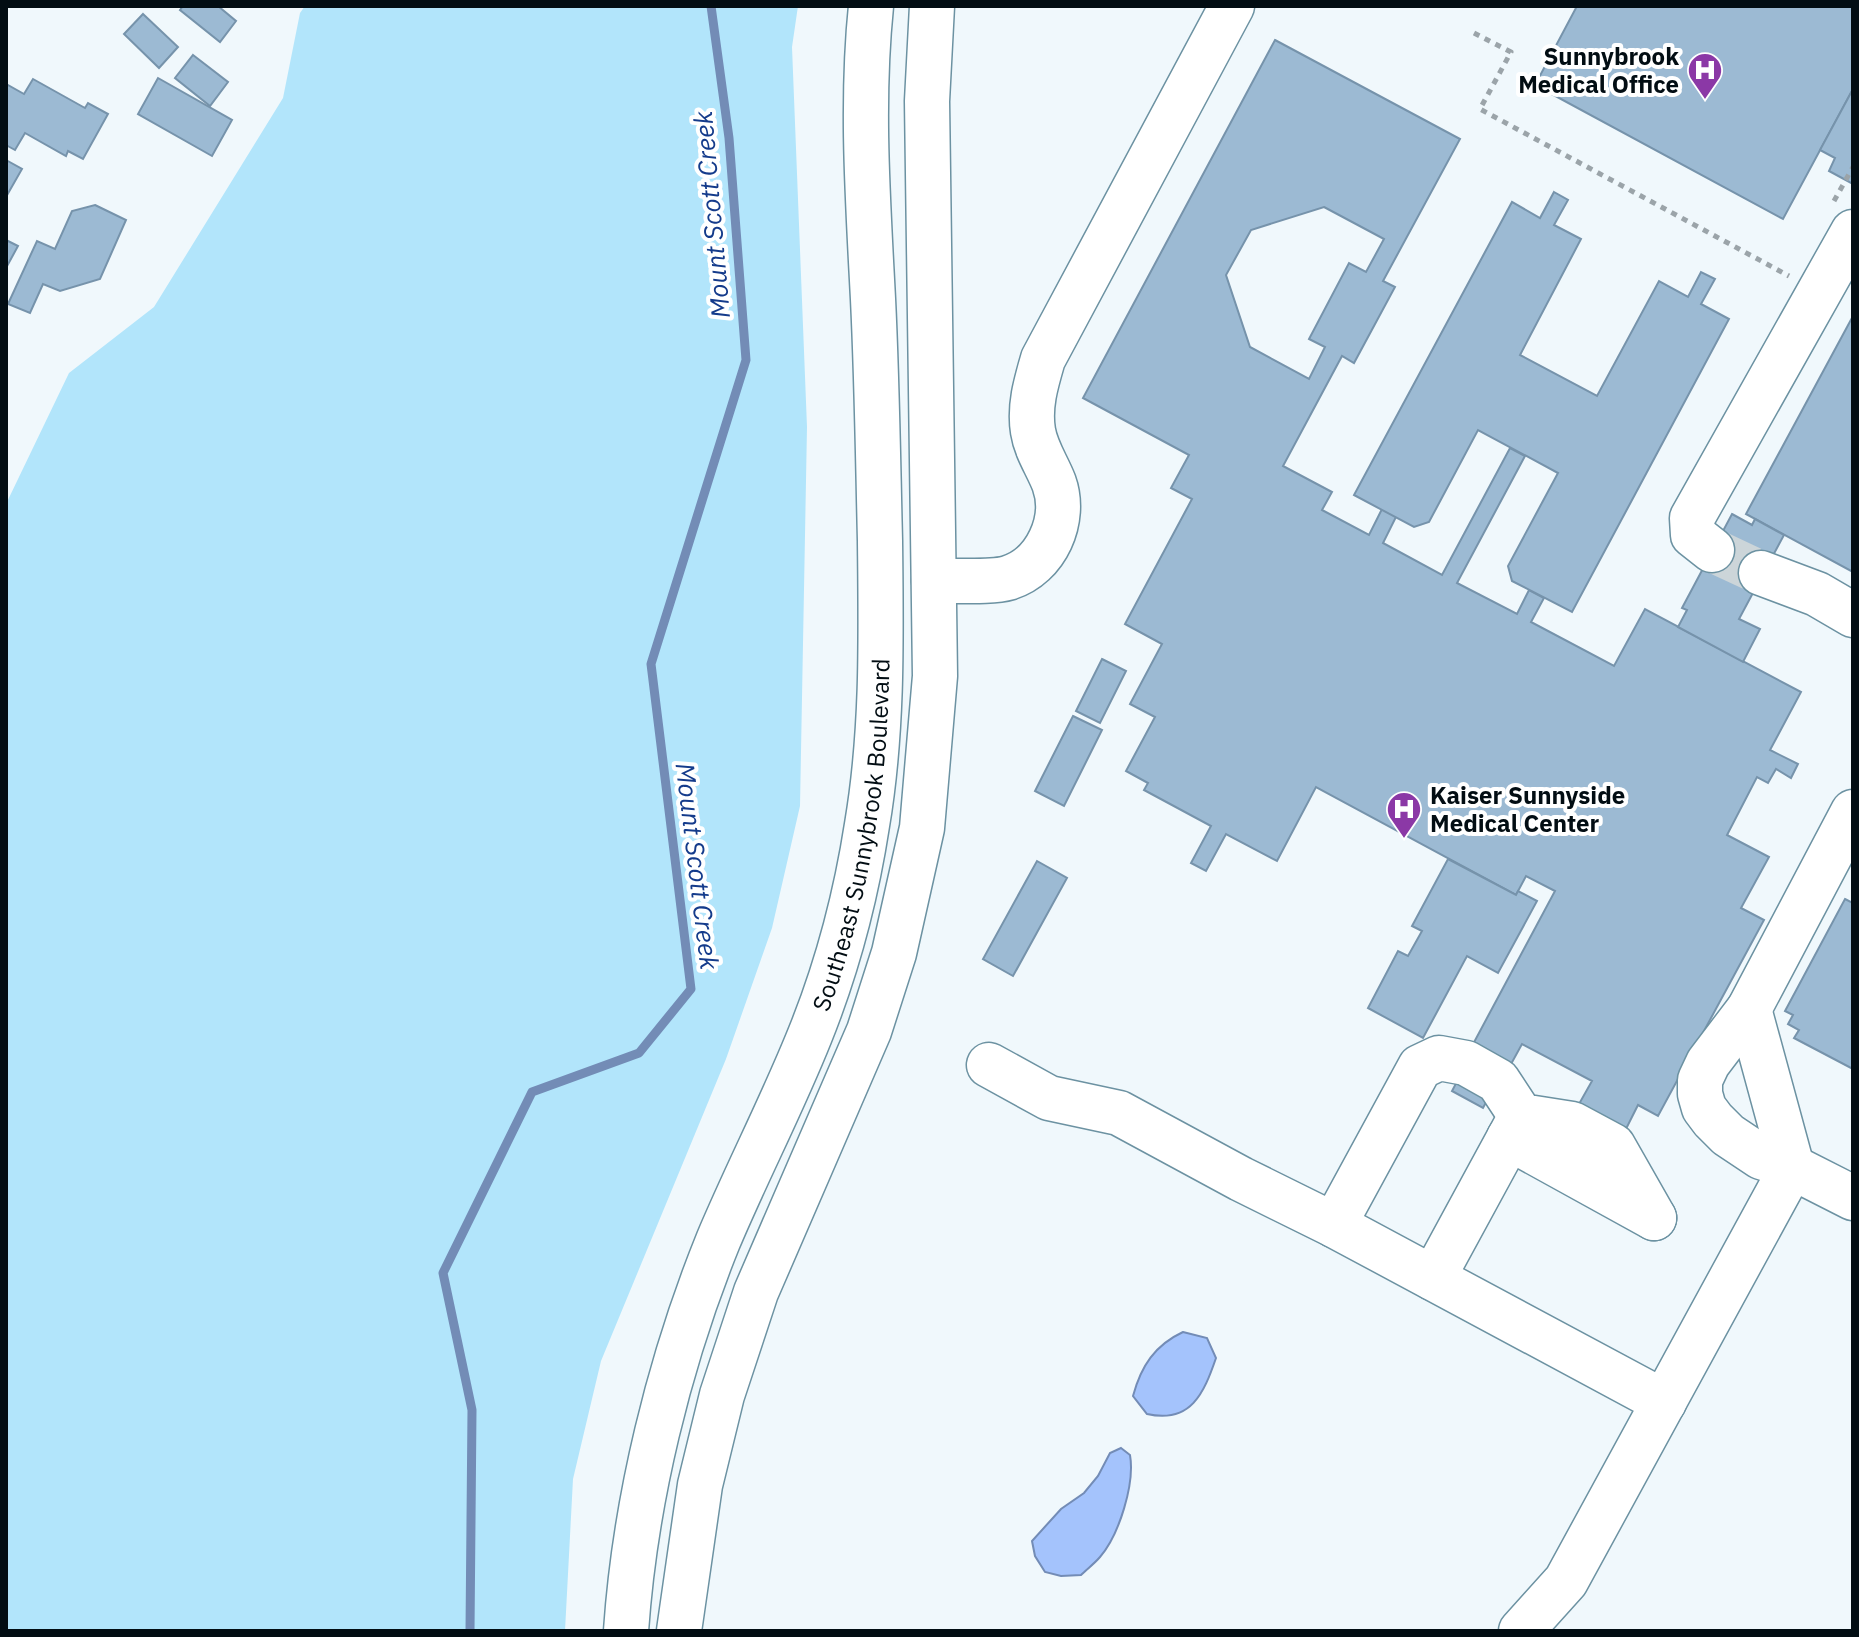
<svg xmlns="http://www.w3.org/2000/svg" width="1859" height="1637" font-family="'IBM Plex Sans',sans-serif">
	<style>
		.green { fill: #b2e5fb }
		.water { fill: #a4c3fc; stroke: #738cb6; stroke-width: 2 }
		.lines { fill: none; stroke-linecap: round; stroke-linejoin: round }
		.stream { stroke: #738cb6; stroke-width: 9 }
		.building { fill: #9cbad3; stroke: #7693ab; stroke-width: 2; fill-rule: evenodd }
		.minor-tunnel { stroke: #ccd5d9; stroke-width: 44; stroke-dasharray: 44 22; stroke-linecap: butt }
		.minor-casing { stroke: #6c92a2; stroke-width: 47 }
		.major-casing { stroke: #6c92a2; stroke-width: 47 }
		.path { stroke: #9ba4a9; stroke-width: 5; stroke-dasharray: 6 6; stroke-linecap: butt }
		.minor { stroke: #fff; stroke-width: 44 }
		.major { stroke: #fff; stroke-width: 44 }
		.labels { text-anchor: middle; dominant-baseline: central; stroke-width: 8; stroke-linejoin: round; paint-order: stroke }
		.poi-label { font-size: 24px; font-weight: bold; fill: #020d13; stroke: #fff; text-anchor: end }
		.street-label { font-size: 24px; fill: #020d13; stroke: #fff }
		.water-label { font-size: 26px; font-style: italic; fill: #143b8b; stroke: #fff }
	</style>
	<rect width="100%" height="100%" fill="#f0f8fc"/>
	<polygon class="green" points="305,6 798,6 792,47 807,427 800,806 772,928 726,1059 601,1361 573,1479 565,1631 6,1631 6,504 69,373 154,307 283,98 300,13"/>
	<g class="water">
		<path d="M1183 1332 1207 1338 1216 1358C1204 1393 1191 1424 1147 1414L1133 1396C1141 1366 1155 1345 1183 1332Z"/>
		<path d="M1121 1448 1130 1455C1135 1484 1119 1535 1100 1557 1094 1564 1087 1569 1081 1575L1061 1576 1045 1572 1035 1556 1032 1541 1061 1509 1084 1493 1098 1476 1110 1453Z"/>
	</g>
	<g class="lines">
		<polyline class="stream" points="470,1631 472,1410 443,1273 532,1092 639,1053 691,989 651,664 746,360 729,138 711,6"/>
	</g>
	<g class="building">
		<polygon points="183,6 218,6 236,21 220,42 180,10"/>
		<polygon points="1577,6 1853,6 1853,89 1783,219 1535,85"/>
		<polygon points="143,14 178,47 159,68 124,34"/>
		<path d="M1275 40 1460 139 1383 281 1395 287 1354 363 1342 356 1283 466 1332 492 1322 510 1369 535 1382 509 1396 517 1383 543 1442 575 1510 448 1525 456 1457 583 1517 614 1529 590 1544 598 1531 622 1614 666 1645 609 1801 692 1770 750 1798 764 1791 778 1776 769 1768 783 1757 777 1727 835 1769 857 1741 908 1764 920 1658 1116 1638 1105 1626 1129 1579 1104 1592 1081 1522 1044 1510 1066 1472 1046 1555 891 1526 876 1516 895 1316 787 1277 861 1226 834 1206 871 1191 863 1211 826 1144 790 1148 783 1126 771 1155 717 1130 704 1162 644 1125 624 1192 499 1171 488 1189 455 1083 398ZM1324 207 1384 239 1366 272 1349 263 1309 339 1325 347 1309 379 1250 347 1226 275 1251 230Z"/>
		<polygon points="193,55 228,82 210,106 175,78"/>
		<polygon points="158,78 232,120 212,156 138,114"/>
		<polygon points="33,79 85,108 88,103 108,114 83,159 68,151 66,156 25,133 15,150 6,145 6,84 24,94"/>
		<polygon points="1853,89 1852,152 1853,184 1829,171 1835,158 1820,150"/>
		<polygon points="6,160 22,169 6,197"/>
		<polygon points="1554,192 1568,200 1554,225 1581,239 1520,355 1597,396 1659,281 1688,297 1701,272 1715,279 1701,304 1729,319 1572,612 1512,581 1508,566 1558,473 1478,430 1429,522 1414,527 1354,495 1512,202 1540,218"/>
		<polygon points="95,205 126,220 100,279 60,291 43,284 30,313 8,304 37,241 55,249 72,211"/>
		<polygon points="6,240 18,246 6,268"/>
		<polygon points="1853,316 1853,572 1746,514"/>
		<polygon points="1732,514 1752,525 1755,519 1784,535 1739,619 1760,629 1743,662 1678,627 1687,610 1682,608"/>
		<polygon points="1102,659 1126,671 1100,723 1076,711"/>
		<polygon points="1073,716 1102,730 1064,806 1035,791"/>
		<polygon points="1448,859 1516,895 1518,891 1537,901 1498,973 1467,956 1423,1038 1368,1008 1398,951 1408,956 1422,931 1412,926"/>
		<polygon points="1037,861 1067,878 1013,976 983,959"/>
		<polygon points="1845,899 1853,903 1853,1069 1794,1038 1799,1030 1788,1024 1793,1015 1785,1011"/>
		<polygon points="1475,1047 1507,1064 1483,1108 1452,1091"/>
	</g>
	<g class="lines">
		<polyline class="minor-tunnel" points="1712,550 1761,573"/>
		<g class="minor-casing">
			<g id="minor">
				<polyline points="1712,550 1693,535 1692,518 1853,232"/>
				<polyline points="1761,573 1817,594 1853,615"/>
				<path d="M934 581C953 580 991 583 1008 578 1047 566 1067 519 1054 483 1047 465 1036 450 1033 431 1029 406 1036 383 1043 359L1232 6"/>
				<polyline points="1853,812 1749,1009 1708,1063 1700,1080 1700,1094 1704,1108 1713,1120 1728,1135 1761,1157 1792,1167 1853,1198"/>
				<polyline points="989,1065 1049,1098 1119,1113 1241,1179 1334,1225 1664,1402"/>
				<polyline points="1509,1138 1654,1218"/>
				<polyline points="1334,1225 1420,1067 1439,1058 1466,1063 1498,1081 1521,1116 1572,1124 1613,1146 1654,1218"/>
				<polyline points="1433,1278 1521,1116"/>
				<polyline points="1521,1631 1566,1581 1792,1167 1749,1009"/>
			</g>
		</g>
		<g class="major-casing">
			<g id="major">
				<path id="s1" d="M626 1631C635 1501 669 1362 718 1241 747 1172 782 1105 810 1035 837 968 856 896 867 825 883 731 881 636 880 541 878 460 877 380 873 299 868 202 861 103 871 6"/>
				<polyline points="679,1631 700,1485 722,1395 756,1292 869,1031 894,953 922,828 935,676 927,101 932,6"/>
			</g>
		</g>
		<g class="path">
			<polyline points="1474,33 1511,52 1480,109 1789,276"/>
			<polyline points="1834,201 1853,167"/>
		</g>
		<use href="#minor" class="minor"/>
		<use href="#major" class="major"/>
	</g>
	<defs>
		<g id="hospital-pin" transform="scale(1.8)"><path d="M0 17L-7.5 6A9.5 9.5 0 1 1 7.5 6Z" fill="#8b38a6" stroke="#fff"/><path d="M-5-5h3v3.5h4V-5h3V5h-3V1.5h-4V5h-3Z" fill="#fff"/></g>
	</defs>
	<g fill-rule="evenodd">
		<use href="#hospital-pin" x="1705" y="70"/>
		<use href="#hospital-pin" x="1404" y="809"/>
	</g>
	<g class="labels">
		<g class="poi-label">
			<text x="1679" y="56">Sunnybrook<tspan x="1679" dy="28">Medical Office</tspan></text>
			<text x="1430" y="795" text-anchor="start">Kaiser Sunnyside<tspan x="1430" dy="28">Medical Center</tspan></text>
		</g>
		<g class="street-label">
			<text stroke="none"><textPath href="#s1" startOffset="834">Southeast Sunnybrook Boulevard</textPath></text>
		</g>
		<g class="water-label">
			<text transform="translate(711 215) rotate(-95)">Mount Scott Creek</text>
			<text transform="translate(698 866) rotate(83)">Mount Scott Creek</text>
		</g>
	</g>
	<rect width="1859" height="1637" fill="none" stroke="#020d13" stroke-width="16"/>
</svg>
